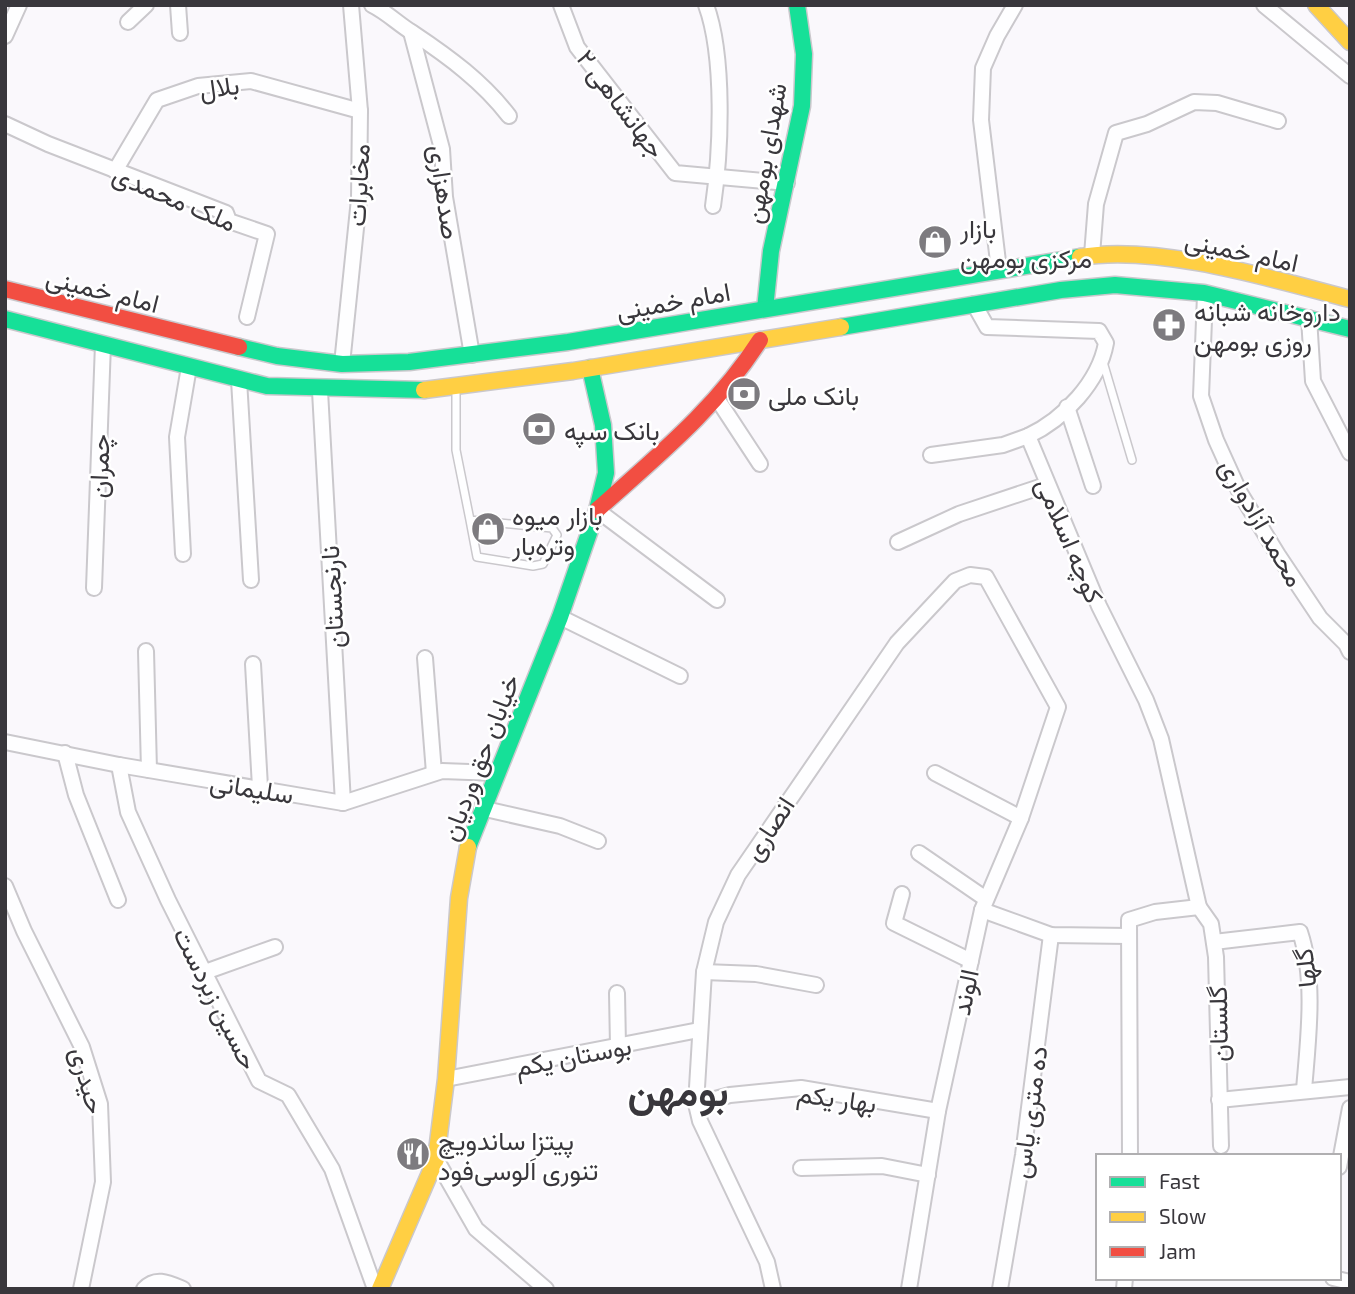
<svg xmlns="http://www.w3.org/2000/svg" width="1355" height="1294" font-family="'Exo 2',Vazirmatn,sans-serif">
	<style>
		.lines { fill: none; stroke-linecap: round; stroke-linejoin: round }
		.lane-casing { stroke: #cac8cc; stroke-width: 10 }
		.street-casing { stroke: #cac8cc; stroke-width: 18 }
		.fast-casing { stroke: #cac8cc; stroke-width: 19 }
		.slow-casing { stroke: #cac8cc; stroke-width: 19 }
		.jam-casing { stroke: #cac8cc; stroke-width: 19 }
		.lane { stroke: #fefeff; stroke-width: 7 }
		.street { stroke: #fefeff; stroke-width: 14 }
		.fast { stroke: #16e098; stroke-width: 16 }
		.slow { stroke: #ffcf43; stroke-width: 16 }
		.jam { stroke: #f24e42; stroke-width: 16 }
		.labels { text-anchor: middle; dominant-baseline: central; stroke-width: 5; stroke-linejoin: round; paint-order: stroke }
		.street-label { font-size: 26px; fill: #39373c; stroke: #fff }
		.poi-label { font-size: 26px; fill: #39373c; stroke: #fff; text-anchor: start }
		.town-label { font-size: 40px; font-weight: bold; fill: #39373c; stroke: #fff }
	</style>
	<rect width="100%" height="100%" fill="#faf8fc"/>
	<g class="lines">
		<g class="lane-casing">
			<g id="lane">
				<polyline points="1103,362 1132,460"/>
				<polyline points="456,391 456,450 470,520 552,528 557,535 543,564 533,566 477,557 470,520"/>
			</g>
		</g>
		<g class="street-casing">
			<g id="street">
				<polyline points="178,5 180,33"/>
				<path d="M372 5C388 13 398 24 413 33 449 57 483 82 509 116"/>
				<polyline points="561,5 577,47 675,173 787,183"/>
				<path d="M706 5C725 57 721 152 713 206"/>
				<polyline points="1264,5 1350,76"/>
				<polyline points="128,22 146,5"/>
				<polyline points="411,32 442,149 445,197 472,355"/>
				<polyline points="5,36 19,5"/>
				<polyline points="5,124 48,144 226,213 229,221 267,234 247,317"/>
				<polyline points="115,171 157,100 198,86 251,81 360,111"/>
				<polyline points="1092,255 1096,204 1116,133 1147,124 1194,102 1217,103 1278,121"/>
				<polyline points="999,270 981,120 983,68 997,36 1015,5"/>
				<polyline points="1205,295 1201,396 1216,440 1240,493 1278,555 1320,618 1346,644 1350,652"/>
				<path d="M974 304 987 327 1099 331 1106 343C1099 382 1064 419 1028 436L1099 606 1146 700 1161 739 1199 907 1211 924 1216 957 1221 1146"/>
				<polyline points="1309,318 1313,381 1350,453"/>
				<polyline points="342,364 359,199 360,111 351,5"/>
				<polyline points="239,380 251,580"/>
				<polyline points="320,391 343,803"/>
				<polyline points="718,400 760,464"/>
				<polyline points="1067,407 1093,486"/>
				<polyline points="931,455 1003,445 1028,436"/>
				<polyline points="597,510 717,600"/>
				<polyline points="898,542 959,514 1046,485"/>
				<polyline points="183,554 177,437 189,367"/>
				<polyline points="94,588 103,344"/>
				<polyline points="560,617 680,676"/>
				<polyline points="146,651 149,770"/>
				<polyline points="425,658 434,773"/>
				<polyline points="253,664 260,787"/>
				<polyline points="5,742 119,765 343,803 442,771 496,773"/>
				<polyline points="65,753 76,795 118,900"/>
				<polyline points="119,765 128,812 168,900 259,1081 288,1095 332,1169 375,1289"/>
				<polyline points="935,773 1021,818"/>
				<polyline points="481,808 560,826 598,841"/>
				<polyline points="919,853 986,899"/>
				<polyline points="5,886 24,931 82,1047 100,1104 103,1182 81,1289"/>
				<polyline points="902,894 894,923 971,961"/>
				<polyline points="982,910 1051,935 1129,936"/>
				<path d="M1214 942 1300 932C1316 980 1308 1040 1304 1090"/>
				<polyline points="205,972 275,947"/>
				<polyline points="704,972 756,974 816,985"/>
				<polyline points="617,993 618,1046"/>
				<polyline points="446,1079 699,1030"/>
				<polyline points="1219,1100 1350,1087"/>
				<polyline points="696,1104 730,1095 801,1088 938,1111"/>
				<polyline points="1130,1156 1129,920 1155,912 1199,907"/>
				<polyline points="436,1159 476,1229 546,1289"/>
				<polyline points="1339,1167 1350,1108"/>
				<polyline points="801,1168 882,1166 928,1175"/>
				<polyline points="1333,1278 1350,1282"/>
				<path d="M144 1289C156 1276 169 1283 183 1289"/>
				<polyline points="773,1289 767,1262 700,1121 696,1104 704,972 716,922 738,875 897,643 955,581 970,575 986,577 1058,707 1021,818 982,910 938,1111 909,1289"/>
				<polyline points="1000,1289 1023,1155 1051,935"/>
				<polyline points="1124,1289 1125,1278"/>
			</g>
		</g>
		<g class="fast-casing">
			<g id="fast">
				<polyline points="765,309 771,251 802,106 804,54 797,5"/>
				<polyline points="5,319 267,386 424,390"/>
				<polyline points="841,327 1061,290 1115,285 1204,293 1350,329"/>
				<polyline points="239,347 277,356 342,364 409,362 568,342 1080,257"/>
				<polyline points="468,847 560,617 597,510 606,473 603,425 590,368"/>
			</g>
		</g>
		<g class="slow-casing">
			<g id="slow">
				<polyline points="1316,5 1350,42"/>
				<path d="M1080 257C1159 244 1273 279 1350 299"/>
				<polyline points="424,390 573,371 841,327"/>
				<polyline points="380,1289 436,1159 446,1079 459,898 468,847"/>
			</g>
		</g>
		<g class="jam-casing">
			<g id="jam">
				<polyline points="5,289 239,347"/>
				<path d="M597 510C656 457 717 408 760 340"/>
			</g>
		</g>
		<use href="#lane" class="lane"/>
		<use href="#street" class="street"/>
		<use href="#fast" class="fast"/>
		<use href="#slow" class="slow"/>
		<use href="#jam" class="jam"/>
	</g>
	<defs>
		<g id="shop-disc" transform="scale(1.75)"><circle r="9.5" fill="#7d7b7f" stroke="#fff"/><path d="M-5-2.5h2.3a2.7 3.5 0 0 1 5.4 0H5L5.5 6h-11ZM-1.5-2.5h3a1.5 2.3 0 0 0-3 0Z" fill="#fff"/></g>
		<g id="pharmacy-disc" transform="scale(1.75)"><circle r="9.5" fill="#7d7b7f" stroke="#fff"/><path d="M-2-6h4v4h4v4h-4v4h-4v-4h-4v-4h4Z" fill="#fff"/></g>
		<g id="bank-disc" transform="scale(1.75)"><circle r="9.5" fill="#7d7b7f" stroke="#fff"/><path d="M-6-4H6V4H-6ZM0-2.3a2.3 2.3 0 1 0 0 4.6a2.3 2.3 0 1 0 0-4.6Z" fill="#fff"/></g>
		<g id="restaurant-disc" transform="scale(1.75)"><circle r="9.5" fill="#7d7b7f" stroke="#fff"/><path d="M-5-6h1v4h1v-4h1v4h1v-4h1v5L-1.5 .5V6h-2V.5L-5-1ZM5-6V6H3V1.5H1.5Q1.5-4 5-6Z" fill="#fff"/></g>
	</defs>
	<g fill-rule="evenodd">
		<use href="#shop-disc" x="935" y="242"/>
		<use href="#pharmacy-disc" x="1169" y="325"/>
		<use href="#bank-disc" x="744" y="394"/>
		<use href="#bank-disc" x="539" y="429"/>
		<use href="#shop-disc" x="488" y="529"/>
		<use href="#restaurant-disc" x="413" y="1154"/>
	</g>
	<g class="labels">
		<g class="street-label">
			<text transform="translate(219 86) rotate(-8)">بلال</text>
			<text transform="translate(622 103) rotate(53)">جهانشاهی ۲</text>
			<text transform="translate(764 153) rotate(-80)">شهدای بومهن</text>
			<text transform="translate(357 185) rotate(-87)">مخابرات</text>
			<text transform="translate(446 192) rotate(82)">صدهزاری</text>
			<text transform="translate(175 197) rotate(23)">ملک محمدی</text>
			<text transform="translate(1242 250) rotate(12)">امام خمینی</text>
			<text transform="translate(103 289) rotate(14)">امام خمینی</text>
			<text transform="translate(673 300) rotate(-10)">امام خمینی</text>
			<text transform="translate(98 466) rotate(-88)">چمران</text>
			<text transform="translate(1263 522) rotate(60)">محمد آزادواری</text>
			<text transform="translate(1071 540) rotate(67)">کوچه اسلامی</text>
			<text transform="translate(331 597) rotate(-93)">نارنجستان</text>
			<text transform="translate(479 757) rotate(-69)">خیابان حق وردیان</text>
			<text transform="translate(252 787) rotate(9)">سلیمانی</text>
			<text transform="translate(768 828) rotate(-57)">انصاری</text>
			<text transform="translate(1304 968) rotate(-96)">گلها</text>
			<text transform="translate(964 992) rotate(-78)">الوند</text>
			<text transform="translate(217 998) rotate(63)">حسین زبردست</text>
			<text transform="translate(1217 1024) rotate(-91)">گلستان</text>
			<text transform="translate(573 1055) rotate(-11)">بوستان یکم</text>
			<text transform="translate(89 1080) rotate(75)">حیدری</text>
			<text transform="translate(837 1097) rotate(8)">بهار یکم</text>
			<text transform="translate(1028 1112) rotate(-82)">ده متری یاس</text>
		</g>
		<g class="poi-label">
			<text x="960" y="227">بازار<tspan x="960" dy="30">مرکزی بومهن</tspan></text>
			<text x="1194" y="310">داروخانه شبانه<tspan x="1194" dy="30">روزی بومهن</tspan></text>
			<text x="768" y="394">بانک ملی</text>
			<text x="564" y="429">بانک سپه</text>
			<text x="512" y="514">بازار میوه<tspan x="512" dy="30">وتره‌بار</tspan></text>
			<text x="438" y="1139">پیتزا ساندویچ<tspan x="438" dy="30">تنوری اَلوسی‌‌فود</tspan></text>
		</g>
		<g class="town-label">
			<text x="678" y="1090">بومهن</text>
		</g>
	</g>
	<rect width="1355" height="1294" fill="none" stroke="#39373c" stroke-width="14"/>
	<rect x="1096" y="1154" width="245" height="126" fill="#ffffff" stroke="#b0afb1" stroke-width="2"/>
	<rect x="1110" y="1177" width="35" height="10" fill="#16e098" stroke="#b0afb1" stroke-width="2"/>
	<text x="1159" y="1189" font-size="21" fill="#39373c">Fast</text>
	<rect x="1110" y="1212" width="35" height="10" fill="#ffcf43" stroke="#b0afb1" stroke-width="2"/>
	<text x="1159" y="1224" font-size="21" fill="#39373c">Slow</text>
	<rect x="1110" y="1247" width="35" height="10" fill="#f24e42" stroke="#b0afb1" stroke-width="2"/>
	<text x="1159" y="1259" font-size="21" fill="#39373c">Jam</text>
</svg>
